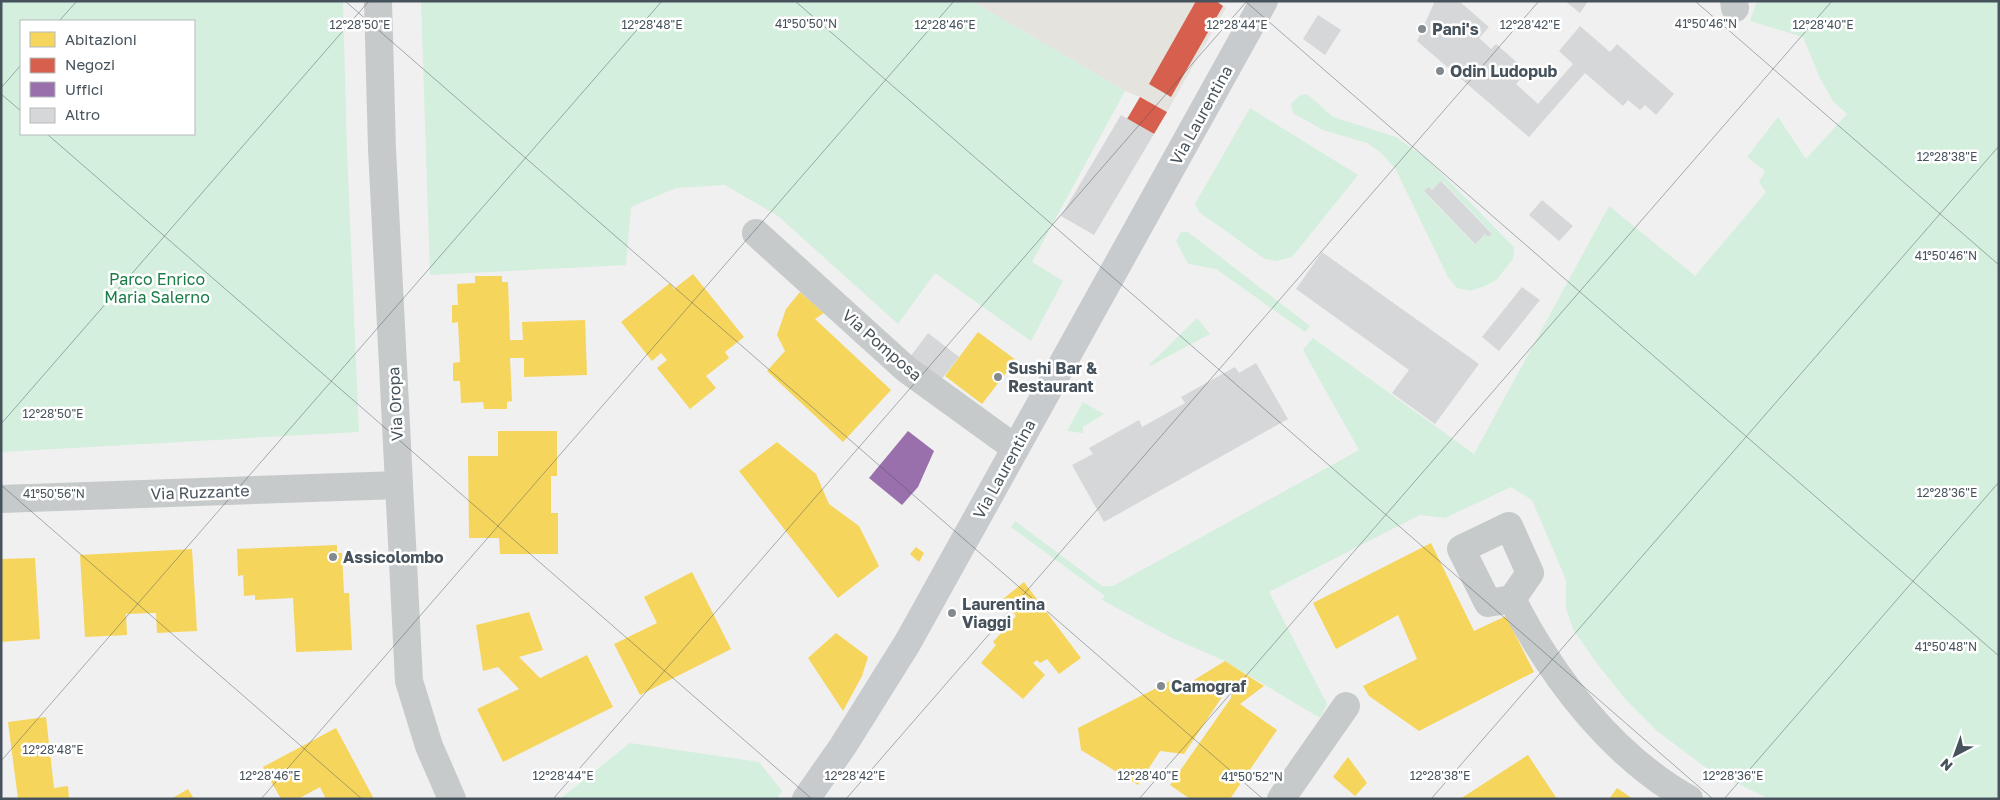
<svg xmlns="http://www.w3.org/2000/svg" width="2000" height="800" font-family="'Golos Text',sans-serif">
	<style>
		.commercial { fill: #e5e3de }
		.green { fill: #d4efdd; fill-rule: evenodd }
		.homes { fill: #f6d55c }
		.shops { fill: #d6604d }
		.offices { fill: #9970ab }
		.building { fill: #d6d7d8 }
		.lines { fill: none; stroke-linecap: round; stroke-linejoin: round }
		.street { stroke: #c7cacb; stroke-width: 28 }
		.secondary { stroke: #c8cbce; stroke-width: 28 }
		.ticks { fill: none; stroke: #47535c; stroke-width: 1; stroke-opacity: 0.45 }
		.poi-dot { fill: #828a90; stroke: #fff; stroke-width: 2 }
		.labels { text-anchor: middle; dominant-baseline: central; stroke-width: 5; stroke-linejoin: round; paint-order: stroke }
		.poi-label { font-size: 16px; font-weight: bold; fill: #47535c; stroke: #fff; text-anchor: start }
		.street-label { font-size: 16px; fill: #47535c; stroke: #fff }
		.park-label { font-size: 16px; fill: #197c44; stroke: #fff }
		.ticks-label { font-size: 12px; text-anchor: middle; fill: #47535c; stroke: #fff; stroke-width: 5; stroke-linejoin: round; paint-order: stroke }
	</style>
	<rect width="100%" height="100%" fill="#f0f0f0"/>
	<polygon class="commercial" points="972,1 1216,1 1226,8 1167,112 1140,97 1125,91"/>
	<g class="green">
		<path d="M1 1H343L347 152 359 432 1 452ZM21 21H194V134H21Z"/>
		<polygon points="421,1 972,1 1125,91 1032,262 1063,281 1031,341 935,273 898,324 778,216 725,185 676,188 631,207 626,265 430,275"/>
		<polygon points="1757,1 1999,1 1999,799 1769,799 1705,767 1657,731 1626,700 1595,661 1573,629 1566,608 1566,580 1532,500 1511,487 1445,518 1420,515 1269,592 1327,704 1320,718 1225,661 1172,638 1102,600 1105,596 1011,527 1015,521 1102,586 1113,586 1359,450 1303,350 1313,338 1474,454 1609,206 1695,276 1766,192 1759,182 1765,171 1747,157 1778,117 1806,159 1847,114 1833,101 1820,78 1803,37 1750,21"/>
		<path d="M1307 94 1333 117 1396 137 1427 159 1514 247 1513 259 1496 280 1485 286 1470 291 1457 288 1448 277 1395 168 1380 152 1367 143 1323 130 1293 113 1291 104 1299 96ZM1442 181 1492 233 1488 237 1485 234 1474 244 1424 192 1429 187 1432 190Z"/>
		<polygon points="1250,108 1358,175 1292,257 1277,261 1265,259 1199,212 1195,204"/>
		<polygon points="1181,232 1188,232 1310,326 1305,332 1216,269 1188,264 1176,241"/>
		<polygon points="1197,318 1210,334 1150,366 1149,365"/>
		<polygon points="1083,402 1104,414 1083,427 1083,433 1067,431"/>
		<polygon points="630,743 759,762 782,791 777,799 560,799"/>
	</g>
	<g class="homes">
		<polygon points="693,274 744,337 725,352 729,358 706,376 716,388 690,409 657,368 667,360 661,353 652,361 621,322 670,283 674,289"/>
		<polygon points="475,276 502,276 502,282 508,282 510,340 523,340 522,322 585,320 587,375 524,377 524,358 510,358 512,401 507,402 507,409 484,409 483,402 461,403 460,381 453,381 453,363 460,362 458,322 452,323 452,305 458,305 457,284 475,283"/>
		<polygon points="800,292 824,313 815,319 891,390 843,442 767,371 785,351 777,335 786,309"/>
		<polygon points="978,332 1016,360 982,404 945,376"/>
		<polygon points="498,431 557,431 557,476 551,476 551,513 558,513 558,554 500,554 499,538 469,538 468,456 498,456"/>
		<polygon points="777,442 816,474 829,504 859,526 879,566 838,598 739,471"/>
		<polygon points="1431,543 1474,631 1506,616 1534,672 1419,731 1369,696 1363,686 1417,659 1398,615 1336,649 1313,603"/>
		<polygon points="337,545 337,553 342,553 344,593 349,593 352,650 296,652 293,598 255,600 255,595 244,596 243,575 238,576 237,549"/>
		<polygon points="916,547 924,553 919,562 910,554"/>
		<polygon points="192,549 197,631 157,633 156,613 126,614 127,635 85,637 80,555"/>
		<polygon points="35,558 40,639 1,642 1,559"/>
		<polygon points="692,572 731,649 640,695 614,644 657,623 644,597"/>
		<polygon points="1024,582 1081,658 1059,674 1047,659 1040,663 1037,660 1033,663 1045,675 1023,699 981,663 996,645 993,642 1016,616 1003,599"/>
		<polygon points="529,612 543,650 519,657 540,678 587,655 613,707 503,762 477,709 519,689 498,667 483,671 476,625"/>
		<polygon points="836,633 868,657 862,676 843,711 808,658"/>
		<polygon points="1225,661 1264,686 1240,704 1277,730 1230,799 1190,799 1170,785 1231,698 1232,682 1184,754 1160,751 1138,785 1081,750 1078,728 1172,680 1181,688"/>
		<polygon points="46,717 54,788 68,786 69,799 18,799 8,722"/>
		<polygon points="336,728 374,799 326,799 320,787 298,799 281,799 263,767"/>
		<polygon points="1528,755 1557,799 1460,799"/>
		<polygon points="1348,757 1367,783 1355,796 1333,777"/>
		<polygon points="1617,788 1633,799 1609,799"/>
		<polygon points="188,789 194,799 171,799"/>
	</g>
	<g class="shops">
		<polygon points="1196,1 1216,1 1223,6 1171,97 1149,84"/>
		<polygon points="1140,97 1167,112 1154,134 1127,119"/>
	</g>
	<polygon class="offices" points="908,431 934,451 918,487 902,505 869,478"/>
	<g class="building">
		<polygon points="1435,1 1459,1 1489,27 1479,38 1491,49 1496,44 1527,71 1516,84 1538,104 1573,64 1559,51 1580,26 1610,52 1617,44 1674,94 1656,115 1645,105 1640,110 1628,100 1623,106 1585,73 1529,137 1417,41"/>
		<polygon points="1565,1 1588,1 1580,13"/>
		<polygon points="1318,15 1341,30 1325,55 1303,39"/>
		<polygon points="1121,115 1154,134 1094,235 1061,216"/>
		<polygon points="1441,181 1492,234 1488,237 1485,234 1475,244 1424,191 1429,187 1432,190"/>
		<polygon points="1542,200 1573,226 1559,241 1529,215"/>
		<polygon points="1322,252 1479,364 1435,424 1392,393 1409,370 1296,289"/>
		<polygon points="1522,287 1540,300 1499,351 1482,337"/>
		<polygon points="928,333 959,357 941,380 910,357"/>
		<polygon points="1256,363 1288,419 1104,522 1072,465 1093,454 1089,448 1139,420 1142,427 1185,403 1181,397 1235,367 1239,373"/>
	</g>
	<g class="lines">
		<g class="street">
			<polyline points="378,1 382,149 409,681 429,746 452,799"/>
			<polyline points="1734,1 1735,8"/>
			<polyline points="756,233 906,369 1015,448"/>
			<polyline points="1,499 399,485"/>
			<polygon points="1509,526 1530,573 1512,599 1488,603 1461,549"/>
			<path d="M1512 599C1551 676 1612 756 1689 799"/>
			<polyline points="1281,799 1346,706"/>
		</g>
		<polyline class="secondary" points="806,799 843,746 908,642 1264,1"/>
	</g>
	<path class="ticks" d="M345 1 1263 799M795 1 1713 799M1245 1 1999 656M1695 1 1999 265M59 21 77 1M1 88 21 65M1 94 21 111M47 134 812 799M1 424 369 1M1 485 362 799M1 761 662 1M261 799 954 1M553 799 1247 1M846 799 1539 1M1139 799 1832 1M1431 799 1999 146M1724 799 1999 482"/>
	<g class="poi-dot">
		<circle cx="1422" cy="29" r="5"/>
		<circle cx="1440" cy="71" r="5"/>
		<circle cx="998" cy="377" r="5"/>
		<circle cx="333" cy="557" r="5"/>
		<circle cx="952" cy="613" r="5"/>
		<circle cx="1161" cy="686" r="5"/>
	</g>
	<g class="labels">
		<g class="poi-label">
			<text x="1432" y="29">Pani's</text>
			<text x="1450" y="71">Odin Ludopub</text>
			<text x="1008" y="368">Sushi Bar &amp;<tspan x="1008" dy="18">Restaurant</tspan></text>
			<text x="343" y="557">Assicolombo</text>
			<text x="962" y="604">Laurentina<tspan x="962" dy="18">Viaggi</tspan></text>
			<text x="1171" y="686">Camograf</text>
		</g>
		<g class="street-label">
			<text transform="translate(1201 115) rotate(-61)">Via Laurentina</text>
			<text transform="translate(882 345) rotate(41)">Via Pomposa</text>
			<text transform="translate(395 404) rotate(-93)">Via Oropa</text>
			<text transform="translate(1004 469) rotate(-61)">Via Laurentina</text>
			<text transform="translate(200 492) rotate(-2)">Via Ruzzante</text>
		</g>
		<g class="park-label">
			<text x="157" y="279">Parco Enrico<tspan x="157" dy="18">Maria Salerno</tspan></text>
		</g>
	</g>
	<g class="ticks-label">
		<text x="806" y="28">41°50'50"N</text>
		<text x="1706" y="28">41°50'46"N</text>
		<text x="360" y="29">12°28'50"E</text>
		<text x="652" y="29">12°28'48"E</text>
		<text x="945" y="29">12°28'46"E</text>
		<text x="1237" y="29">12°28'44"E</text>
		<text x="1530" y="29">12°28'42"E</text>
		<text x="1823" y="29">12°28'40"E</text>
		<text x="1947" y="161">12°28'38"E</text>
		<text x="1946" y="260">41°50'46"N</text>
		<text x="53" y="418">12°28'50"E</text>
		<text x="1947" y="497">12°28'36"E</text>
		<text x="54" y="498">41°50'56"N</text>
		<text x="1946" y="651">41°50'48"N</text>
		<text x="53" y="754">12°28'48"E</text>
		<text x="270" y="780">12°28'46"E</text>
		<text x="563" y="780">12°28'44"E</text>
		<text x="855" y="780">12°28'42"E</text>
		<text x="1148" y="780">12°28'40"E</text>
		<text x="1440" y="780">12°28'38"E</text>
		<text x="1733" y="780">12°28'36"E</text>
		<text x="1252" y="781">41°50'52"N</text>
	</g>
	<rect width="2000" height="800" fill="none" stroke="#47535c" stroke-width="5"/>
	<rect x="20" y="20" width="175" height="115" fill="#ffffff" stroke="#b5babe"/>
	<rect x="30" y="32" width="25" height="15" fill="#f6d55c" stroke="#b5babe"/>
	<text x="65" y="45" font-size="15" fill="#47535c">Abitazioni</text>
	<rect x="30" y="58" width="25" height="15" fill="#d6604d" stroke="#b5babe"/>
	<text x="65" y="70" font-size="15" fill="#47535c">Negozi</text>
	<rect x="30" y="82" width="25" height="15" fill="#9970ab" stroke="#b5babe"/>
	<text x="65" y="95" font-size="15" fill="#47535c">Uffici</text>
	<rect x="30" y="108" width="25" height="15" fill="#d6d7d8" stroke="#b5babe"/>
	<text x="65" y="120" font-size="15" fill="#47535c">Altro</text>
	<g transform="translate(1955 755) rotate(221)" stroke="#ffffff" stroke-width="4" paint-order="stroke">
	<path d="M0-4L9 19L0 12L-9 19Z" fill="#47535c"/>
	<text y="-8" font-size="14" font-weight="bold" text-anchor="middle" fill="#47535c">N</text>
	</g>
</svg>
